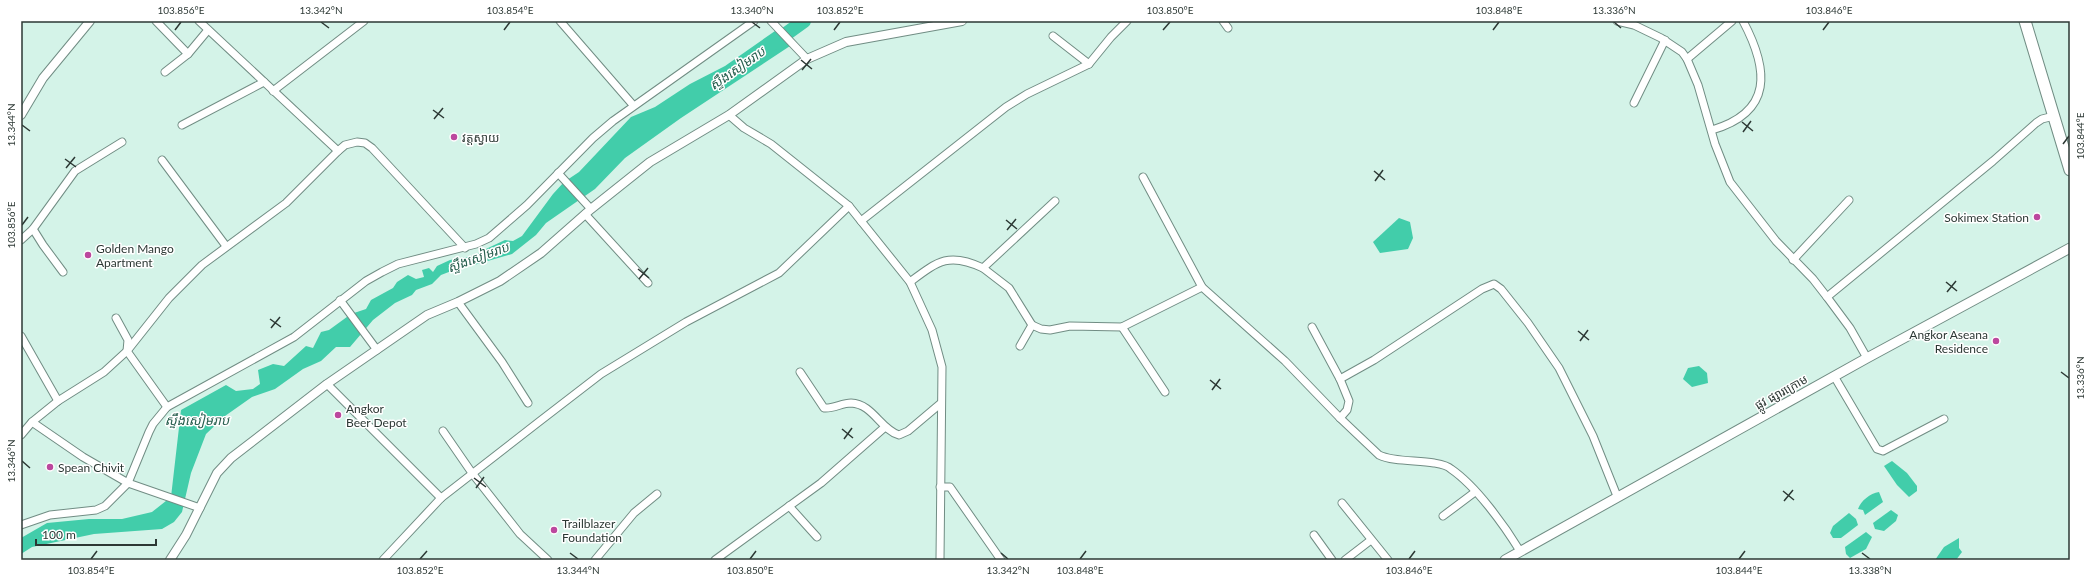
<svg xmlns="http://www.w3.org/2000/svg" width="2091" height="581" font-family="Lato,'Noto Sans Khmer',sans-serif">
	<style>
		.water { fill: #42cdaa }
		.lines { fill: none; stroke-linecap: round; stroke-linejoin: round }
		.river { stroke: #42cdaa; stroke-width: 14 }
		.minor-casing { stroke: #718d84; stroke-width: 9 }
		.tertiary-casing { stroke: #718d84; stroke-width: 10 }
		.secondary-casing { stroke: #718d84; stroke-width: 11 }
		.trunk-casing { stroke: #718d84; stroke-width: 13 }
		.minor { stroke: #fff; stroke-width: 7 }
		.tertiary { stroke: #fff; stroke-width: 8 }
		.secondary { stroke: #fff; stroke-width: 9 }
		.trunk { stroke: #fff; stroke-width: 11 }
		.ticks { fill: none; stroke: #2c3834; stroke-width: 1.5 }
		.poi-dot { fill: #bc479e; stroke: #fff; stroke-width: 1.5 }
		.labels { text-anchor: middle; dominant-baseline: central; stroke-width: 3; stroke-linejoin: round; paint-order: stroke }
		.poi-label { font-size: 12px; fill: #2c3834; stroke: #fff; text-anchor: start }
		.street-label { font-size: 12px; fill: #2c3834; stroke: #fff }
		.water-label { font-size: 13px; font-style: italic; fill: #285f4f; stroke: #fff }
		.neatline { fill: none; stroke: #2c3834; stroke-width: 1.5 }
		.ticks-label { font-size: 10px; text-anchor: middle; fill: #2c3834 }
	</style>
	<rect width="100%" height="100%" fill="#d4f3e8"/>
	<g class="water">
		<polygon points="775,31 790,46 681,118 625,158 595,189 546,223 536,235 512,254 474,265 467,265 441,275 432,284 416,290 412,295 395,303 373,320 350,347 336,347 321,361 303,369 275,389 252,397 225,416 206,434 191,473 182,512 174,522 162,529 94,534 32,547 21,554 21,538 47,523 89,519 122,519 152,512 171,497 181,410 226,385 236,391 253,389 260,384 258,370 273,364 284,366 306,346 313,348 321,332 329,330 351,314 366,309 371,300 393,288 397,282 408,275 416,279 424,277 422,270 429,268 433,272 437,266 450,260 473,256 488,248 505,240 513,241 522,236 553,194 564,182 579,172 631,117 655,107 690,84 725,66"/>
		<polygon points="1399,218 1410,222 1413,238 1408,249 1380,253 1373,242"/>
		<polygon points="1699,366 1707,373 1708,383 1692,387 1683,379 1688,368"/>
		<polygon points="1892,461 1907,473 1917,486 1917,491 1909,497 1897,485 1884,466"/>
		<path d="M1879 492 1883 502 1865 515 1863 510 1858 509C1861 501 1870 493 1879 492Z"/>
		<polygon points="1891,510 1898,515 1896,521 1884,531 1875,529 1873,523"/>
		<polygon points="1849,513 1856,519 1858,525 1841,538 1833,538 1830,533 1833,526"/>
		<polygon points="1866,532 1872,537 1866,549 1850,558 1846,554 1845,547"/>
		<polygon points="1959,538 1959,548 1962,552 1956,560 1935,560 1944,547"/>
	</g>
	<g class="lines">
		<polyline class="river" points="772,44 804,21"/>
		<g class="minor-casing">
			<g id="minor">
				<polyline points="156,21 188,54"/>
				<polyline points="199,21 338,151"/>
				<polyline points="560,21 633,105"/>
				<polyline points="771,21 807,59"/>
				<polyline points="1223,21 1228,28"/>
				<polyline points="1617,21 1634,25 1661,38 1682,52 1687,59 1698,85 1715,144 1730,182 1776,241 1813,279 1827,297 1850,328 1867,358"/>
				<polyline points="1053,36 1089,64"/>
				<polyline points="1687,59 1732,21"/>
				<polyline points="165,72 188,54 208,30"/>
				<polyline points="273,91 364,21"/>
				<polyline points="1634,103 1665,40"/>
				<polyline points="729,115 744,128 771,144 849,206 910,282 932,330 942,367 940,560"/>
				<polyline points="182,125 264,82"/>
				<path d="M1712 130C1773 112 1769 70 1743 21"/>
				<polyline points="162,160 226,246"/>
				<polyline points="558,173 591,209"/>
				<polyline points="1143,177 1202,287"/>
				<polyline points="585,214 648,283"/>
				<polyline points="861,221 1006,107 1027,94 1089,64 1111,37 1127,21"/>
				<polyline points="33,229 43,245 63,272"/>
				<polyline points="21,240 33,229 75,171 122,142"/>
				<polyline points="1793,260 1849,200"/>
				<polyline points="983,268 1009,288 1032,325 1020,346"/>
				<path d="M910 282C938 261 949 252 983 268L1055 201"/>
				<polyline points="1827,297 1993,161 2036,123 2042,119 2054,116"/>
				<polyline points="340,300 377,350"/>
				<polyline points="458,302 502,362 528,403"/>
				<polyline points="116,318 128,340 127,351 167,407"/>
				<path d="M1032 325 1041 329 1050 330 1070 326 1122 327 1202 287 1285 361 1340 418 1379 455C1393 462 1418 460 1434 463 1440 464 1447 465 1451 469 1476 486 1504 525 1520 551"/>
				<polyline points="1122,327 1165,392"/>
				<polyline points="1312,327 1340,379 1349,401 1347,410 1340,418"/>
				<polyline points="21,336 58,401"/>
				<path d="M800 372 824 408C833 409 842 403 851 403 873 404 880 429 899 435L908 431 940 404"/>
				<polyline points="1834,376 1877,449 1883,451 1944,419"/>
				<polyline points="1340,379 1374,360 1482,289 1494,284 1501,289 1528,323 1559,368 1593,436 1617,496"/>
				<polyline points="327,384 441,498"/>
				<polyline points="32,422 83,457 128,483 200,508"/>
				<polyline points="443,431 472,473 520,534 548,560"/>
				<polyline points="21,435 32,422 58,401 104,372 127,351 169,298 202,265 286,203 338,151 345,145 357,142 365,143 372,148 465,248"/>
				<polyline points="940,487 950,487 1001,560"/>
				<polyline points="1342,503 1388,560"/>
				<polyline points="789,506 817,537"/>
				<polyline points="1443,516 1475,492"/>
				<polyline points="21,525 50,515 96,510 105,506 128,483 149,432 153,424 167,407 294,337 366,281 382,272 398,264 476,244 489,238 527,205 593,138 613,121 754,21"/>
				<polyline points="1314,535 1332,560"/>
				<polyline points="383,560 441,498 540,421 601,374 686,322 779,273 849,206"/>
				<polyline points="595,560 634,513 657,494"/>
				<polyline points="715,560 821,483 885,427"/>
				<polyline points="1345,560 1371,540"/>
			</g>
		</g>
		<g class="tertiary-casing">
			<g id="tertiary">
				<polyline points="21,115 43,78 90,21"/>
				<polyline points="170,560 186,535 217,473 231,458 327,384 427,315 458,302 500,281 541,253 591,209 650,162 729,115 807,59 846,42 962,21"/>
			</g>
		</g>
		<g class="secondary-casing">
			<polyline id="secondary" points="1505,560 1867,358 2070,248"/>
		</g>
		<g class="trunk-casing">
			<polyline id="trunk" points="2025,21 2070,170"/>
		</g>
		<use href="#minor" class="minor"/>
		<use href="#tertiary" class="tertiary"/>
		<use href="#secondary" class="secondary"/>
		<use href="#trunk" class="trunk"/>
	</g>
	<path class="ticks" d="M321 22 329 28M752 22 760 28M1614 22 1621 28M175 30 181 22M504 30 510 22M834 30 840 22M1163 30 1170 22M1493 30 1499 22M1823 30 1829 22M801 60 812 69M802 70 811 59M433 110 444 118M434 119 443 108M1742 122 1753 131M22 125 30 131M1743 132 1751 121M2063 144 2069 136M65 159 76 167M66 168 75 157M1374 171 1385 180M1375 181 1383 170M1006 220 1017 229M22 225 28 217M1007 230 1016 219M638 269 649 278M639 279 648 268M1946 282 1957 291M1947 292 1956 281M270 319 281 327M271 328 280 317M1578 331 1589 340M1580 341 1588 330M2061 372 2069 378M1210 380 1221 389M1212 390 1220 379M842 429 853 438M844 439 852 428M22 461 30 468M474 478 486 487M476 488 484 477M1783 491 1794 500M1784 501 1793 490M570 553 578 559M1001 553 1008 559M1862 553 1870 559M91 559 97 551M420 559 427 551M750 559 756 551M1080 559 1086 551M1409 559 1415 551M1739 559 1745 551"/>
	<g class="poi-dot">
		<circle cx="454" cy="137" r="4"/>
		<circle cx="2037" cy="217" r="4"/>
		<circle cx="88" cy="255" r="4"/>
		<circle cx="1996" cy="341" r="4"/>
		<circle cx="338" cy="415" r="4"/>
		<circle cx="50" cy="467" r="4"/>
		<circle cx="554" cy="530" r="4"/>
	</g>
	<g class="labels">
		<g class="poi-label">
			<text x="462" y="137">វត្តស្វាយ</text>
			<text x="2029" y="217" text-anchor="end">Sokimex Station</text>
			<text x="96" y="248">Golden Mango<tspan x="96" dy="14">Apartment</tspan></text>
			<text x="1988" y="334" text-anchor="end">Angkor Aseana<tspan x="1988" dy="14">Residence</tspan></text>
			<text x="346" y="408">Angkor<tspan x="346" dy="14">Beer Depot</tspan></text>
			<text x="58" y="467">Spean Chivit</text>
			<text x="562" y="523">Trailblazer<tspan x="562" dy="14">Foundation</tspan></text>
		</g>
		<g class="street-label">
			<text transform="translate(1781 392) rotate(-29)">ផ្លូវ ផ្សារក្រោម</text>
		</g>
		<g class="water-label">
			<text transform="translate(737 68) rotate(-35)">ស្ទឹងសៀមរាប</text>
			<text transform="translate(478 257) rotate(-20)">ស្ទឹងសៀមរាប</text>
			<text x="197" y="420">ស្ទឹងសៀមរាប</text>
		</g>
	</g>
	<rect width="2091" height="581" fill="none" stroke="#ffffff" stroke-width="44"/>
	<path d="M36 539v6h120v-6" fill="none" stroke="#2c3834" stroke-width="2"/>
	<text x="42" y="539" font-size="12" fill="#2c3834" stroke="#ffffff" stroke-width="3" paint-order="stroke">100 m</text>
	<rect x="22" y="22" width="2047" height="537" class="neatline"/>
	<g class="ticks-label">
		<text x="181" y="14">103.856°E</text>
		<text x="321" y="14">13.342°N</text>
		<text x="510" y="14">103.854°E</text>
		<text x="752" y="14">13.340°N</text>
		<text x="840" y="14">103.852°E</text>
		<text x="1170" y="14">103.850°E</text>
		<text x="1499" y="14">103.848°E</text>
		<text x="1614" y="14">13.336°N</text>
		<text x="1829" y="14">103.846°E</text>
		<text transform="translate(11 125) rotate(-90)" y="4">13.344°N</text>
		<text transform="translate(2080 136) rotate(-90)" y="4">103.844°E</text>
		<text transform="translate(11 225) rotate(-90)" y="4">103.856°E</text>
		<text transform="translate(2080 378) rotate(-90)" y="4">13.336°N</text>
		<text transform="translate(11 461) rotate(-90)" y="4">13.346°N</text>
		<text x="91" y="574">103.854°E</text>
		<text x="420" y="574">103.852°E</text>
		<text x="578" y="574">13.344°N</text>
		<text x="750" y="574">103.850°E</text>
		<text x="1008" y="574">13.342°N</text>
		<text x="1080" y="574">103.848°E</text>
		<text x="1409" y="574">103.846°E</text>
		<text x="1739" y="574">103.844°E</text>
		<text x="1870" y="574">13.338°N</text>
	</g>
</svg>
